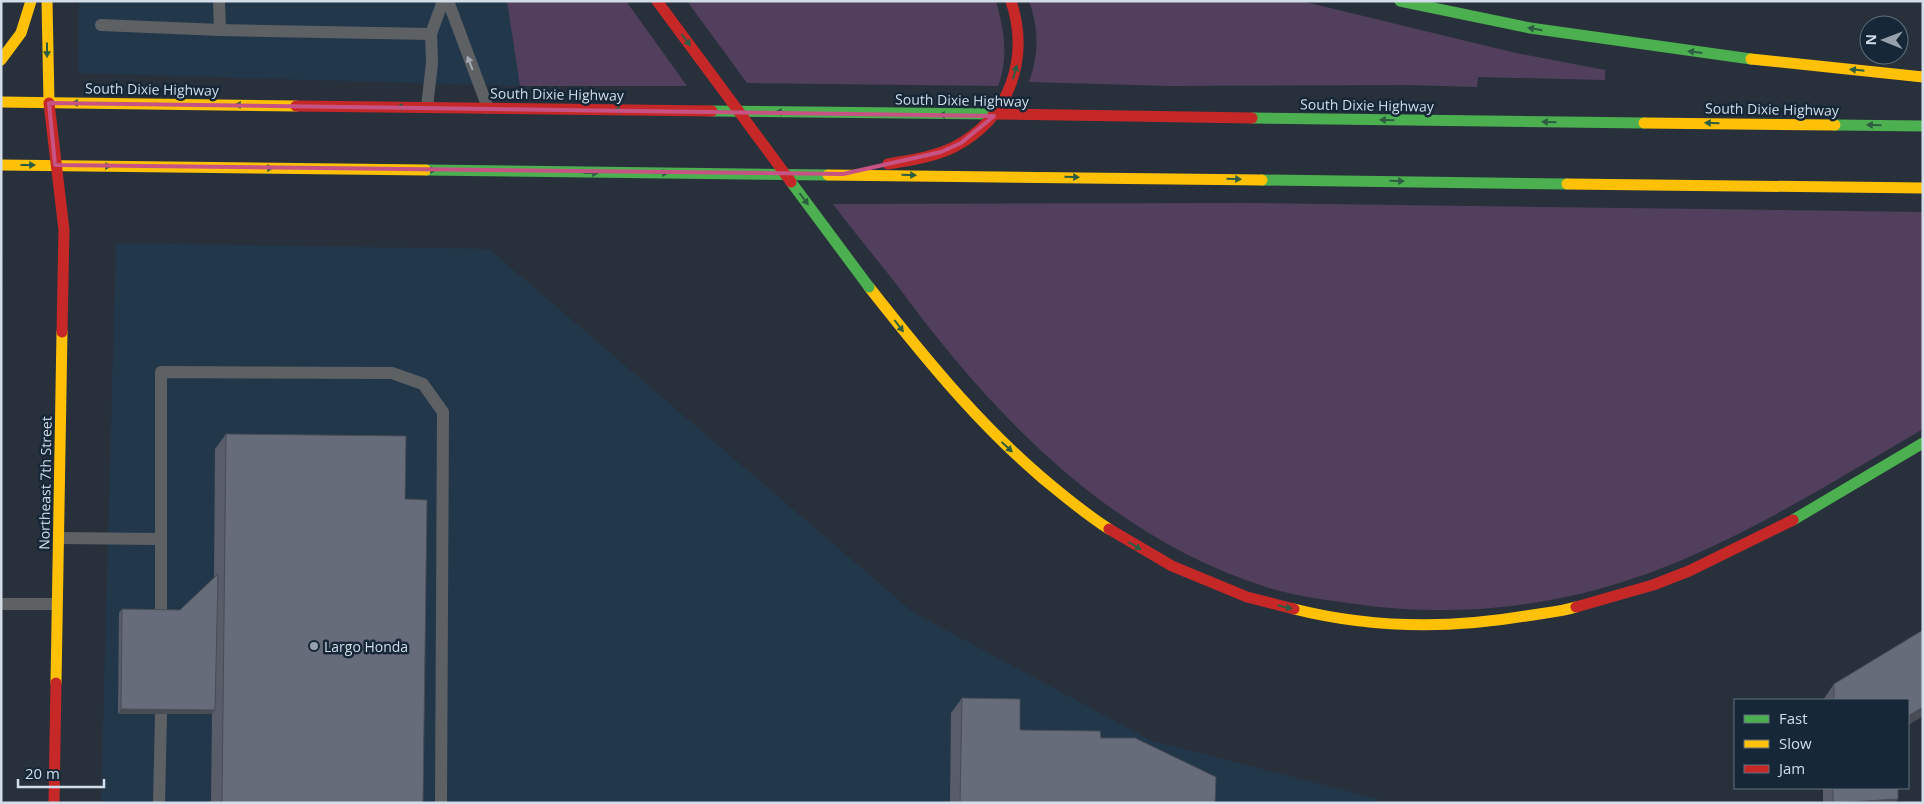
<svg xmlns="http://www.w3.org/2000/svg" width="1924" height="804" font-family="'Open Sans',sans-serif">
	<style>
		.built { fill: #23374b }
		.green { fill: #523f5e }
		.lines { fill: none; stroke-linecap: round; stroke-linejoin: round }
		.lane { stroke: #5d6164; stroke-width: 12 }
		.fast { stroke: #4caf50; stroke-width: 11 }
		.slow { stroke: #ffc107; stroke-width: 11 }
		.jam { stroke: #c62828; stroke-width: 11 }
		.fast-bridge { stroke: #4caf50; stroke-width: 11 }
		.jam-bridge { stroke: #c62828; stroke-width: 11 }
		.wall { fill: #595d69 }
		.shaded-wall { fill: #484c55 }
		.building { fill: #676c7a; stroke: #484c55 }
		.oneway { fill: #2c5d42 }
		.oneway2 { fill: #a3abb3 }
		.marked { fill: none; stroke: #c75385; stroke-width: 4; stroke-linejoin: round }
		.poi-dot { fill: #96a1ab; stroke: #162738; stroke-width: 2 }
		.labels { text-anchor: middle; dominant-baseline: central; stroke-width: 5; stroke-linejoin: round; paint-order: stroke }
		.street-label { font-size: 14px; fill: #d2dde8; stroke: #162738 }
		.poi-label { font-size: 14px; fill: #d2dde8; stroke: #162738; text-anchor: start }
	</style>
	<rect width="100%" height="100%" fill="#28313b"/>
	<g class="built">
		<polygon points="79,1 507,1 520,86 78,73"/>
		<polygon points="116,243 489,249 914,613 1152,741 1379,799 1379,803 101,803"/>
		<polygon points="1,257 3,259 1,579"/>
	</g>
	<g class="green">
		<polygon points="507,1 626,1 687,86 520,86"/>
		<path d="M687 1H996C1004 31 1009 56 998 86L747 83Z"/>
		<path d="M1029 1H1301L1516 53 1605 70V80L1478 77 1477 87 1409 85 1170 86 1029 82C1039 54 1039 29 1029 1Z"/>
		<path d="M1249 203 1923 212V429C1820 489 1715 557 1599 589 1520 610 1436 616 1355 604 1326 600 1294 596 1266 587 1109 537 992 415 897 285 876 258 854 232 833 204Z"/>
	</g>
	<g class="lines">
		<g class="lane">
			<polyline points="219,1 220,30 431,34"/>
			<polyline points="448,1 488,108"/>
			<polyline points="101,25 220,30"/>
			<polyline points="427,107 432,63 431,34 443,1"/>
			<polyline points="60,538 160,539"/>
			<polyline points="1,604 56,604"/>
			<polyline points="161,614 161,372 392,373 423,384 443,412 441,803"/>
			<polyline points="159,803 161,714"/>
		</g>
		<g class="fast">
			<polyline points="1400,1 1530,28 1751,59"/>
			<polyline points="712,111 995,114"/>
			<polyline points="1252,118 1644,123"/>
			<polyline points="1835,125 1923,126"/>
			<polyline points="426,170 828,175"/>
			<polyline points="1262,180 1567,184"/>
			<polyline points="1793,520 1923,443"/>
		</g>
		<g class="slow">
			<polyline points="47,1 49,103"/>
			<polyline points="1751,59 1923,77"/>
			<polyline points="1,60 21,33 31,1"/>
			<polyline points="1,102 296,106"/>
			<polyline points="1644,123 1835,125"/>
			<polyline points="1,165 426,170"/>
			<polyline points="828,175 1262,180"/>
			<polyline points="1567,184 1923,188"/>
			<path d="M869 287C928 362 988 436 1063 495 1078 507 1093 519 1109 529"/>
			<path d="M1294 609C1370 628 1449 629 1526 616 1543 613 1560 612 1576 607"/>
			<polyline points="56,683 62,332"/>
		</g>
		<g class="jam">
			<polyline points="49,103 64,230 62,332"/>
			<polyline points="296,106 712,111"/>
			<polyline points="995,114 1252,118"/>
			<path d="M888 164C910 160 934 157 954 147 1010 118 1030 58 1011 1"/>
			<polyline points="1109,529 1172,566 1247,597 1294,609"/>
			<polyline points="1576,607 1653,585 1689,571 1793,520"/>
			<polyline points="54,803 56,683"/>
		</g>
		<polyline class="fast-bridge" points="791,182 869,287"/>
		<polyline class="jam-bridge" points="657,1 791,182"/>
	</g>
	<g class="wall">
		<polygon points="226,434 405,499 423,803 211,803 212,714 118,714 119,613 122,609 180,610 214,578 215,449"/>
		<polygon points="1923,630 1923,716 1908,725 1908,700 1823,700 1834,684"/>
		<polygon points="962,698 1020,730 1101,738 1215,803 950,803 951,713"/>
		<polygon points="1823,788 1898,788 1898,799 1895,803 1823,803"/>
	</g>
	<g class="shaded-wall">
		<polygon points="1923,707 1923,716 1908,725 1908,716"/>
		<polygon points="121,709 215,710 212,714 118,714"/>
		<polygon points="1898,799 1895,803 1833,803"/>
	</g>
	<g class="building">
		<polygon points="226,434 406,436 405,499 427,500 423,803 222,803"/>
		<polygon points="218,574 215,710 121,709 122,609 180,610"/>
		<polygon points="1923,630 1923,707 1908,716 1908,700 1834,700 1834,684"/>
		<polygon points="962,698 1020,699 1020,730 1100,731 1101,738 1135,738 1216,777 1215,803 960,803"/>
		<polygon points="1833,788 1898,788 1898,799 1833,803"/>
	</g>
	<defs><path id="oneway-solid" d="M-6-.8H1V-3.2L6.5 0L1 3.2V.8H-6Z" transform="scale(1.25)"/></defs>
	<g class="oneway">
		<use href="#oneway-solid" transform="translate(1535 29) rotate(-170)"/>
		<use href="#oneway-solid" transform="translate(686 40) rotate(53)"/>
		<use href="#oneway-solid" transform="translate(47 50) rotate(90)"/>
		<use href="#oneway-solid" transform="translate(1695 52) rotate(-173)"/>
		<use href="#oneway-solid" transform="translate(1857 70) rotate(-174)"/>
		<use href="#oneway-solid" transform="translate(1015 72) rotate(-74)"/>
		<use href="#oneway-solid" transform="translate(79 103) rotate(-179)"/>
		<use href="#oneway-solid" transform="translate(242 105) rotate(-179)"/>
		<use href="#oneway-solid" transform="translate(404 107) rotate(-179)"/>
		<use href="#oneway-solid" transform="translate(621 110) rotate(-179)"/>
		<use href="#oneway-solid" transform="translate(783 112) rotate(-179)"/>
		<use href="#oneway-solid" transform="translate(946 115) rotate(-179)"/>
		<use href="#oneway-solid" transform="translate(1387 120) rotate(-179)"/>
		<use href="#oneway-solid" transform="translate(1549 122) rotate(-179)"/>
		<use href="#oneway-solid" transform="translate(1712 123) rotate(-179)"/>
		<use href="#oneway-solid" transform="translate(1874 125) rotate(-179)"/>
		<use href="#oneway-solid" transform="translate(28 165)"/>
		<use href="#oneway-solid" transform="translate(104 166) rotate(1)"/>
		<use href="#oneway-solid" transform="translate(266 168) rotate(1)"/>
		<use href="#oneway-solid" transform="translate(429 170) rotate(1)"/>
		<use href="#oneway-solid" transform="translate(591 173) rotate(1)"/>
		<use href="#oneway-solid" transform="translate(661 173)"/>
		<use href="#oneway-solid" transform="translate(909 175) rotate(1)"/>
		<use href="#oneway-solid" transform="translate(1072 177) rotate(1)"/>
		<use href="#oneway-solid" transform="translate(1234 179) rotate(1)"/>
		<use href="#oneway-solid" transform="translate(1397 181) rotate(1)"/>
		<use href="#oneway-solid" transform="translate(804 199) rotate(53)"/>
		<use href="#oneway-solid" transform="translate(899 326) rotate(53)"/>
		<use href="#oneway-solid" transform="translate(1007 447) rotate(43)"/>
		<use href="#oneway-solid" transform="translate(1135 546) rotate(31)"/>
		<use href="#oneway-solid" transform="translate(1285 607) rotate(14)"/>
	</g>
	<use class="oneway2" href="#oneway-solid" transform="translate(470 63) rotate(-111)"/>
	<path class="marked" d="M49 103 994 116 961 143 941 152 843 174 55 165Z"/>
	<circle class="poi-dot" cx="314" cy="646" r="5"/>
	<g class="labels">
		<g class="street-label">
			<text transform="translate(152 89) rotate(1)">South Dixie Highway</text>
			<text transform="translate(557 94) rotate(1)">South Dixie Highway</text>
			<text transform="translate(962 100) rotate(1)">South Dixie Highway</text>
			<text transform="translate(1367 105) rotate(1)">South Dixie Highway</text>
			<text transform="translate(1772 109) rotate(1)">South Dixie Highway</text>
			<text transform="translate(45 483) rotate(-89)">Northeast 7th Street</text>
		</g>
		<g class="poi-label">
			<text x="324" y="646">Largo Honda</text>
		</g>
	</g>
	<rect width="1924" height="804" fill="none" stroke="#d2dde8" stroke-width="5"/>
	<rect x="1734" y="699" width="175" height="90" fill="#162738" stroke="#61707e"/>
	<rect x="1744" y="715" width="25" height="8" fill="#4caf50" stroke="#61707e"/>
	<text x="1779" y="724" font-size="15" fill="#d2dde8">Fast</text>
	<rect x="1744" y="740" width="25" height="8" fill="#ffc107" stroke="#61707e"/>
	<text x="1779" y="749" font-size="15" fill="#d2dde8">Slow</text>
	<rect x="1744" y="765" width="25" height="8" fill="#c62828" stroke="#61707e"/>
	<text x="1779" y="774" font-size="15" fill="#d2dde8">Jam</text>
	<g transform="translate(1884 40) rotate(271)"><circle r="24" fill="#162738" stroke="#61707e"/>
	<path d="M0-4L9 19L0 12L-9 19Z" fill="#96a1ab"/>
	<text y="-8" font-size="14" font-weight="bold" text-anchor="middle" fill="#d2dde8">N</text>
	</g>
	<path d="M18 779v8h86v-8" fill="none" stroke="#d2dde8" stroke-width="2.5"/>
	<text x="25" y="779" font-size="15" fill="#d2dde8" stroke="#162738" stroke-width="4" paint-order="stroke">20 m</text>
</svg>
